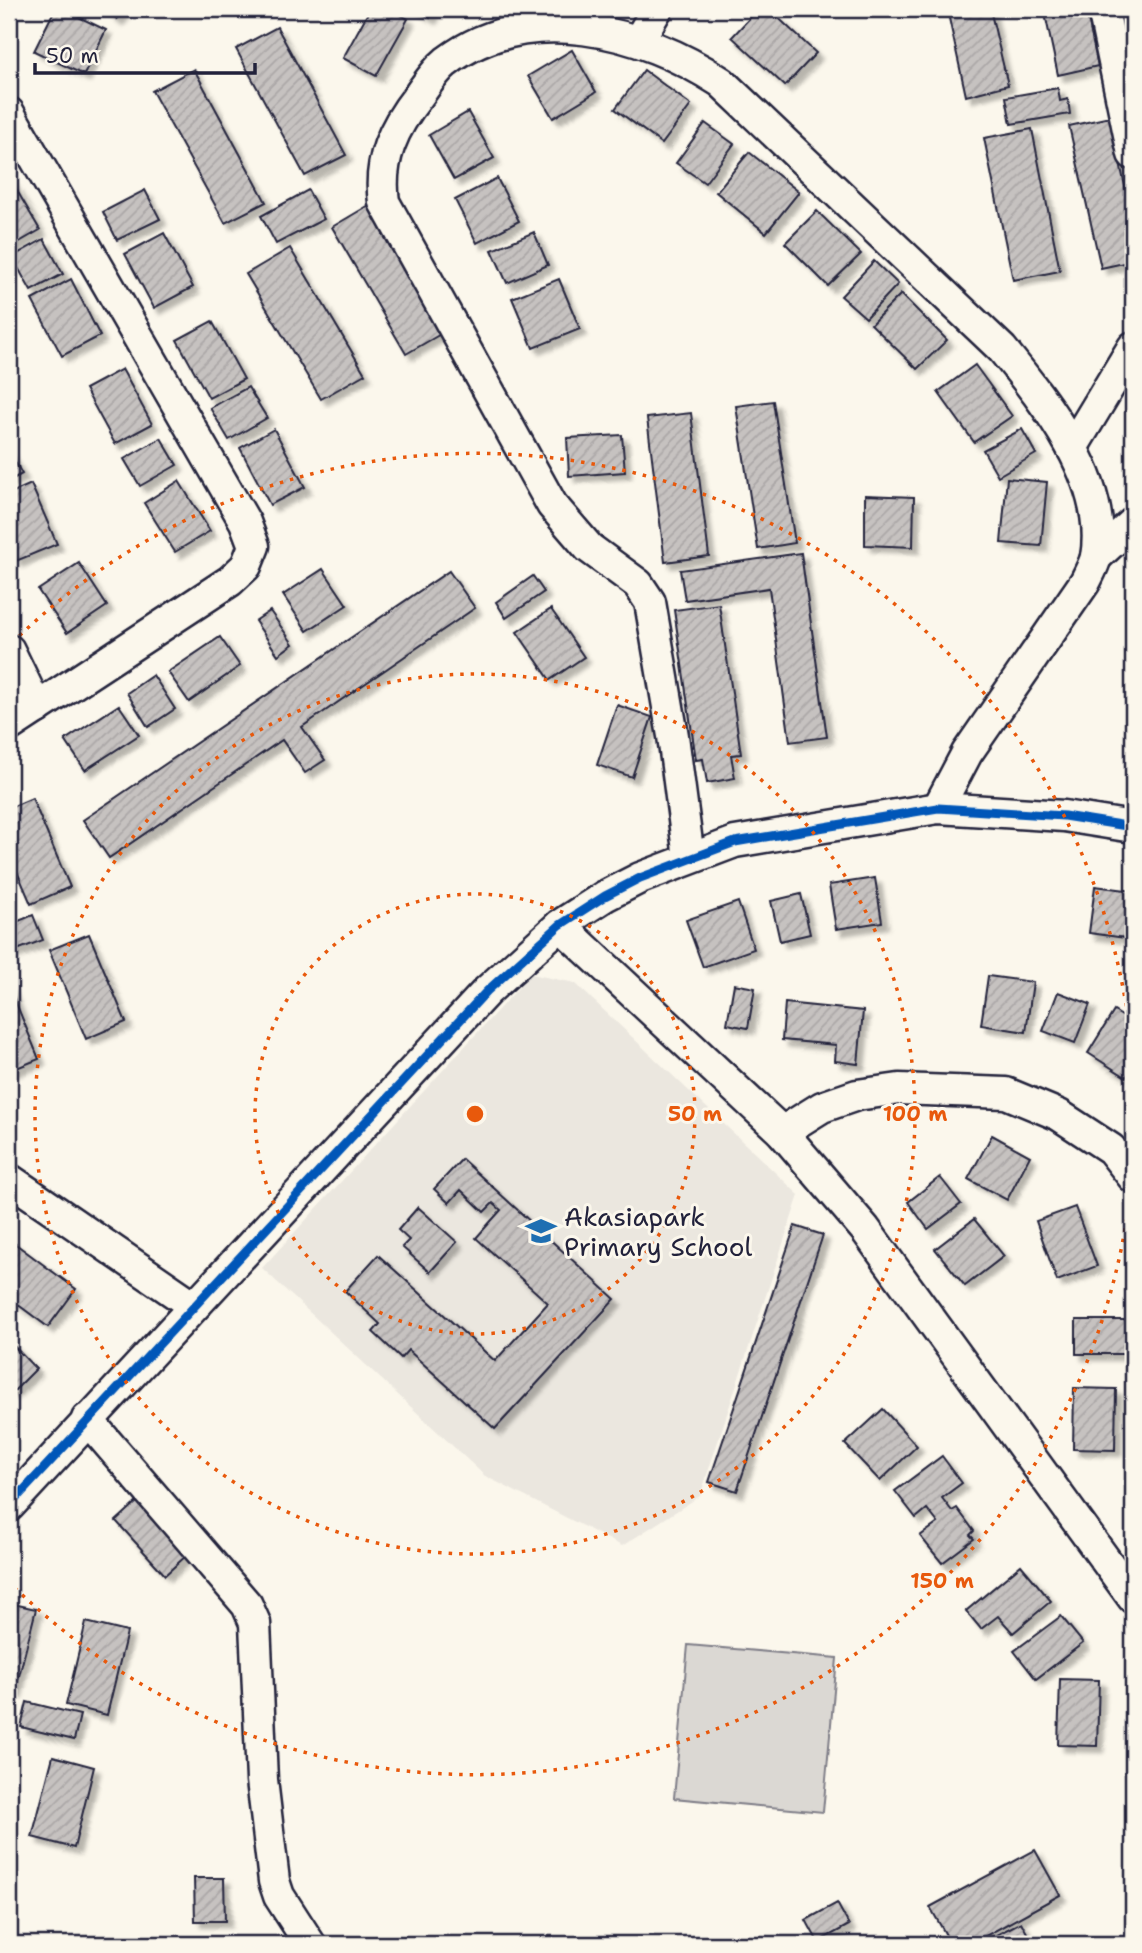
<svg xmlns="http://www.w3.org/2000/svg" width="1142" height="1953" font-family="'Shantell Sans',sans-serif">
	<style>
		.built { fill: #ebe7df }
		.pitch { fill: #dbd8d3; stroke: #7e7d87; stroke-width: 2 }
		.building { fill: url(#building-hatch); stroke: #22223b; stroke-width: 2; filter: url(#shadow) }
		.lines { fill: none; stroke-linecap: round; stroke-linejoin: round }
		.minor-casing { stroke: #22223b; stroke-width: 35 }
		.minor { stroke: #fbf7ec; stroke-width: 30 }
		.cycleway-casing { stroke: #fbf7ec; stroke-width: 13 }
		.cycleway { stroke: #0057b8; stroke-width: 9 }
		.ring { fill: none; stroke: #e8590c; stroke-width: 3.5; stroke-dasharray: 3.5 7 }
		.labels { text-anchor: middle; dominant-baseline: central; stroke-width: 6; stroke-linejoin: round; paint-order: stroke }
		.poi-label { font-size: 26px; fill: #22223b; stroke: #fbf7ec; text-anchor: start }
		.centre { fill: #e8590c; stroke: #fbf7ec; stroke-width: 3.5 }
		.ring-label { font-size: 21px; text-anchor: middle; font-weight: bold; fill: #e8590c; stroke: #fbf7ec; stroke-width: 6; stroke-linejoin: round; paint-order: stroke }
	</style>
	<defs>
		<pattern id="building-hatch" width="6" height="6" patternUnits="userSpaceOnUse" patternTransform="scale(1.75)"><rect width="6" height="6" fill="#c6c2c0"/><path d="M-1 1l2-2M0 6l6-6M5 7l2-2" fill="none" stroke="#aaa6a6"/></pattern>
		<filter id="shadow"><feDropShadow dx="6" dy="6" stdDeviation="2" flood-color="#0004"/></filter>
	</defs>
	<rect width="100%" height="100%" fill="#fbf7ec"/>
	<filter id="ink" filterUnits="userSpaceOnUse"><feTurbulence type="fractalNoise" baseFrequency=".0143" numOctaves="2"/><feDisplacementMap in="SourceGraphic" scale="14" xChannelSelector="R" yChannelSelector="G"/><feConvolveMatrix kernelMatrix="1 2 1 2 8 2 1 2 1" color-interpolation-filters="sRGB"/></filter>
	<g filter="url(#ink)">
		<polygon class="built" points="531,974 575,983 799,1195 700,1496 622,1546 485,1476 262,1268"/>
		<polygon class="pitch" points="688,1645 837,1658 823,1812 674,1798"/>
		<g class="building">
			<polygon points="55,9 62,9 106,30 84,75 34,51"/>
			<polygon points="105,9 126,9 117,19"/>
			<polygon points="370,9 390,9 408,19 376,76 343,58"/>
			<polygon points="414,9 435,9 430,18"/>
			<polygon points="758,9 769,9 816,53 785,86 732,37"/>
			<polygon points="947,9 990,9 1008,85 966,96"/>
			<polygon points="1044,9 1086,9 1098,66 1058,75"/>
			<polygon points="277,27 346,155 305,176 236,49"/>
			<polygon points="572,50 596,92 553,118 528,76"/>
			<polygon points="194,69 266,202 225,223 152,91"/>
			<polygon points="644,70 691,105 662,144 615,109"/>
			<polygon points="1058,88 1060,101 1068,99 1070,114 1011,124 1006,97"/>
			<polygon points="468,112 494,158 454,180 429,135"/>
			<polygon points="1110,117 1133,223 1133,261 1101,268 1069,126"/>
			<polygon points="705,123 734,144 705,183 676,163"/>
			<polygon points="1032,129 1060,271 1013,280 984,138"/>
			<polygon points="749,152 799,192 766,233 716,192"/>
			<polygon points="9,177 40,230 9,248"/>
			<polygon points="497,178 519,221 477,243 455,200"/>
			<polygon points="145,190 160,219 117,240 103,212"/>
			<polygon points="308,190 324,219 276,244 261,216"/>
			<polygon points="376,201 451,328 406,354 332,227"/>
			<polygon points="817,211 861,254 828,286 785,243"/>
			<polygon points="534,232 548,265 507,283 492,250"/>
			<polygon points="164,233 193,287 154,308 125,254"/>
			<polygon points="44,239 63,274 31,291 12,257"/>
			<polygon points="290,248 365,374 321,399 246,274"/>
			<polygon points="874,261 898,284 866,318 841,296"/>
			<polygon points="71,279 100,336 62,356 32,300"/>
			<polygon points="559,279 580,329 533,348 512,298"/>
			<polygon points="901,294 947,340 917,369 871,324"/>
			<polygon points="212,321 244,379 209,398 177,340"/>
			<polygon points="975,365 1012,416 974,442 938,392"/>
			<polygon points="122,369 152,424 115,444 85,389"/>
			<polygon points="248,387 267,418 229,440 210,408"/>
			<polygon points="773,401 795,543 758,549 736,406"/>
			<polygon points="691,413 709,556 665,562 647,418"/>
			<polygon points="274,429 305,487 270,505 240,448"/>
			<polygon points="1022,429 1036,454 998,476 983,450"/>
			<polygon points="622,435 625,472 569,476 567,438"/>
			<polygon points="161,438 177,465 140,486 124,459"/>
			<polygon points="9,451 22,474 9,481"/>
			<polygon points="1007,478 1047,482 1041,546 1001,543"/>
			<polygon points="179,481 210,531 175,552 144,503"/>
			<polygon points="31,484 57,544 16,561 9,543 9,494"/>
			<polygon points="865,495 914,497 913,547 865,545"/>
			<polygon points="801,553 827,737 790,742 769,588 685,600 680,570"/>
			<polygon points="79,563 107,606 67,633 38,590"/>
			<polygon points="323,569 347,605 307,631 283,595"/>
			<polygon points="449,571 475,608 302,727 325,760 305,773 282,740 109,858 83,820"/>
			<polygon points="533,576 544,592 506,618 496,602"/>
			<polygon points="719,604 741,754 731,755 735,778 707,783 703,759 696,760 674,610"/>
			<polygon points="551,609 584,657 550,680 517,632"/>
			<polygon points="270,611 293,644 278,655 255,621"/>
			<polygon points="220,637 240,666 189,702 168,672"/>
			<polygon points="153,675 175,709 148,727 127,693"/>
			<polygon points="119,705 139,735 85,770 65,740"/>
			<polygon points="617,705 652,717 632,777 597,765"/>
			<polygon points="32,798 70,887 31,904 9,853 9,808"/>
			<polygon points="875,878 882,922 836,929 829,885"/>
			<polygon points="1095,886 1133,891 1133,939 1089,933"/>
			<polygon points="801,894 810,934 780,941 771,901"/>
			<polygon points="738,902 754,949 703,967 686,920"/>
			<polygon points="33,915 43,940 9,953 9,925"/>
			<polygon points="89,934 126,1022 86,1039 49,950"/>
			<polygon points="988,976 1033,982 1026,1032 981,1025"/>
			<polygon points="734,984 755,988 748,1028 727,1024"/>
			<polygon points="9,986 39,1059 9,1071"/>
			<polygon points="1058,992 1090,1004 1075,1043 1043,1031"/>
			<polygon points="785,1003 863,1011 858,1064 835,1061 836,1045 782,1040"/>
			<polygon points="1114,1011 1133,1023 1133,1066 1126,1077 1088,1053"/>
			<polygon points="992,1135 1030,1156 1007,1200 968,1179"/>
			<polygon points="462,1159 615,1299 495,1429 408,1350 401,1358 373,1332 380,1324 345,1291 378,1255 495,1361 548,1303 476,1238 501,1210 493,1203 484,1212 461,1190 449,1203 434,1189"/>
			<polygon points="940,1177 961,1204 928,1229 908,1202"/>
			<polygon points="418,1207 457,1242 430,1272 402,1247 409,1240 398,1230"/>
			<polygon points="1075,1207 1097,1266 1057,1281 1036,1221"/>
			<polygon points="974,1219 1004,1256 965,1286 935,1249"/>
			<polygon points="795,1226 823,1235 737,1491 709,1482"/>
			<polygon points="9,1239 76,1289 48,1327 9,1298"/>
			<rect x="1076" y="1320" width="57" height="34"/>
			<polygon points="9,1341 36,1369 12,1393 9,1390"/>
			<polygon points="1074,1388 1116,1389 1115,1450 1073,1449"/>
			<polygon points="883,1409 917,1446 880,1481 845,1444"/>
			<polygon points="942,1456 962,1483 942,1498 952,1511 957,1508 974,1531 970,1535 974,1539 942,1563 920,1536 938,1523 927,1509 916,1518 895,1491"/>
			<polygon points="138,1501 187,1555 165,1575 116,1521"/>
			<polygon points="1021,1565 1051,1601 1013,1633 998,1616 981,1629 966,1611"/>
			<polygon points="9,1603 36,1609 15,1692 9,1690"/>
			<polygon points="1061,1616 1083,1643 1036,1679 1014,1651"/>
			<polygon points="86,1622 127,1632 107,1715 66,1705"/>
			<polygon points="1060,1679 1099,1680 1097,1746 1058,1745"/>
			<polygon points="27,1702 80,1715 74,1740 21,1727"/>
			<polygon points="53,1756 94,1767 74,1848 32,1837"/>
			<polygon points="1035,1850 1060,1895 971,1944 951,1944 930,1907"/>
			<polygon points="194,1878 224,1878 225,1921 195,1921"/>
			<polygon points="837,1903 849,1925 818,1942 806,1920"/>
			<polygon points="1021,1922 1033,1944 979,1944"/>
		</g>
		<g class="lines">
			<g class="minor-casing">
				<g id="minor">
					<polyline points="1103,9 1133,154"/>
					<polyline points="640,38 657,9"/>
					<polyline points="9,113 245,522 254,546 246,566 230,581 9,726"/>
					<polyline points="1072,448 1133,347"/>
					<polyline points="1096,557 1133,523"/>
					<polyline points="9,650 37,708"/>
					<path d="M689 858 673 736 650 602 638 584 589 548 552 505 384 202C378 160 393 128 419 95 427 84 435 71 446 62 527 0 642 30 721 82L1002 349C1046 403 1109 482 1096 557 1094 565 1089 574 1085 582L967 753 938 808"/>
					<polyline points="560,925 782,1132 865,1229 1133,1598"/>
					<polyline points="782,1132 822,1107 857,1095 899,1089 1006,1093 1059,1115 1111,1149 1133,1177"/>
					<polyline points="9,1179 194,1306"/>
					<polyline points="87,1419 247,1605 255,1623 262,1780 274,1881 279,1896 310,1944"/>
					<polyline points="9,1506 487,991 560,925 605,896 640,878 735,842 938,808 1064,816 1133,827"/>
				</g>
			</g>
			<use href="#minor" class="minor"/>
			<g class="cycleway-casing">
				<polyline id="cycleway" points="9,1506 487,991 560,925 605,896 640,878 735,842 938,808 1064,816 1133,827"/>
			</g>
			<use href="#cycleway" class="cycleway"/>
		</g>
	</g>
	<g class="ring">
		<circle cx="475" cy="1114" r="220"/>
		<circle cx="475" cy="1114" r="440"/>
		<path d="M1133 1166A660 660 0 0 1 12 1585M12 643A660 660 0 0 1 1133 1062"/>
	</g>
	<defs>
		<g id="school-bare" transform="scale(2.415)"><path d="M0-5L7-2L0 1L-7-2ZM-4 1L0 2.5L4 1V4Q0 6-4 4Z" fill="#1f6fb2" stroke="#fbf7ec" stroke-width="2.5" paint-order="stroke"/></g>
	</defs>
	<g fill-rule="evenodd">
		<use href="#school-bare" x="541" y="1231"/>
	</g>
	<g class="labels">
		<g class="poi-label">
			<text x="564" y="1216">Akasiapark<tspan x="564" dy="30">Primary School</tspan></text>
		</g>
	</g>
	<circle cx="475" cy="1114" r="10" class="centre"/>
	<g class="ring-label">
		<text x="695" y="1121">50 m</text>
		<text x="915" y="1121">100 m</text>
		<text x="942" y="1588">150 m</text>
	</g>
	<rect width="1142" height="1953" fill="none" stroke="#fbf7ec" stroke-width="35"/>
	<rect x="18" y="18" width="1107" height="1918" fill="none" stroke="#22223b" stroke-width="2.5" filter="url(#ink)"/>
	<path d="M35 63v10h220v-10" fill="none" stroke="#22223b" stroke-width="3.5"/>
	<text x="46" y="63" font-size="21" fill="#22223b" stroke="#fbf7ec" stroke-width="5" paint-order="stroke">50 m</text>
</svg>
